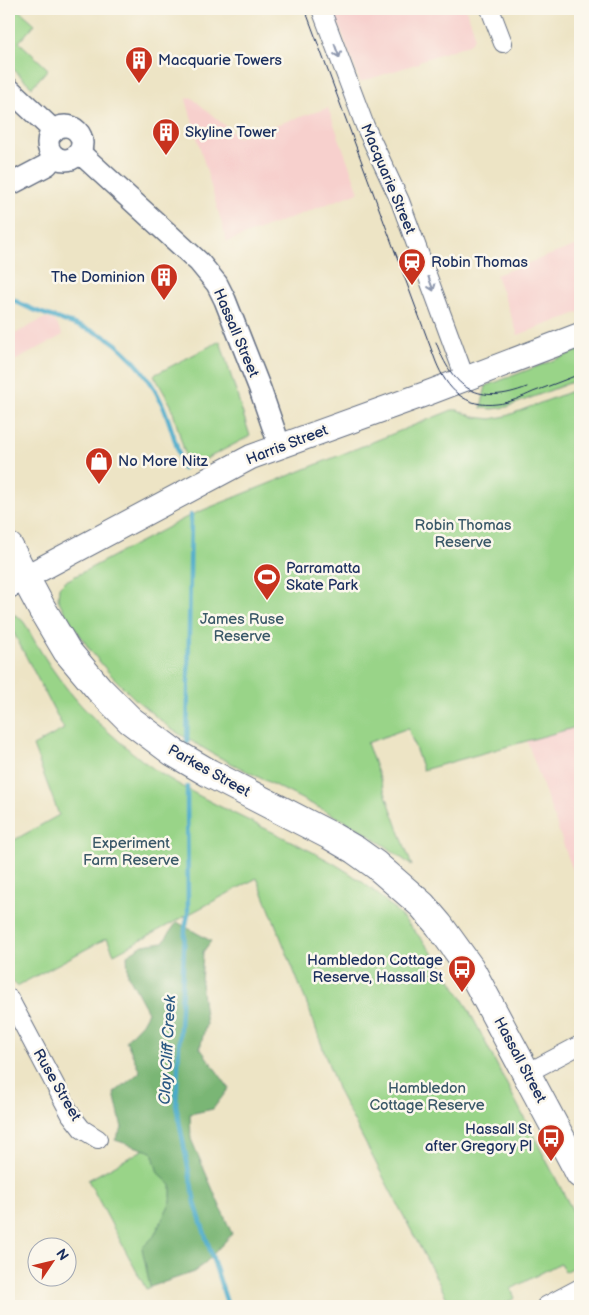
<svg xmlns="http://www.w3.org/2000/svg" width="589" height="1315" font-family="'Balsamiq Sans',sans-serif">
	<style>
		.built { fill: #f7d0cd }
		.green { fill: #99d488; stroke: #5a8273 }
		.forest { fill: #7ab674; stroke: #4a7269 }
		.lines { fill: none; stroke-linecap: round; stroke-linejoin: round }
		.stream { stroke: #4babca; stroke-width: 4.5 }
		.minor-casing { stroke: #646e82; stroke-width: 20 }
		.tertiary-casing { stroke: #646e82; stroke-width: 24 }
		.secondary-casing { stroke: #646e82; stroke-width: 26 }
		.primary-casing { stroke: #646e82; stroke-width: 30 }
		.minor { stroke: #fff; stroke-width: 18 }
		.tertiary { stroke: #fff; stroke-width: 21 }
		.secondary { stroke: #fff; stroke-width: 24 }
		.primary { stroke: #fff; stroke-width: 28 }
		.tram { stroke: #1b2f5e; stroke-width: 1 }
		.oneway { stroke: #8d97ae }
		.labels { text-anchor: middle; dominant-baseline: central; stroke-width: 5; stroke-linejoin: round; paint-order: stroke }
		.poi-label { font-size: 15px; fill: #1b2f5e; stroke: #fbf7ec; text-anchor: start }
		.street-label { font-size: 15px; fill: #1b2f5e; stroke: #fbf7ec }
		.park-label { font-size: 15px; fill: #3a5868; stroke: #fbf7ec }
		.water-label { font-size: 16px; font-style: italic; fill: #2c5a84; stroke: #fbf7ec }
	</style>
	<rect width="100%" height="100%" fill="#fbf7ec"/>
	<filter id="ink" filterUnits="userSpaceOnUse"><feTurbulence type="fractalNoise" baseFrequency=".02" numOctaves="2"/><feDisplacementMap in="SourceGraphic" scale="10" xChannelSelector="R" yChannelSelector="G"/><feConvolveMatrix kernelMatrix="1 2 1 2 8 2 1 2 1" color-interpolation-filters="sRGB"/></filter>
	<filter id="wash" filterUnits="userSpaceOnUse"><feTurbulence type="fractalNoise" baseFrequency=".0096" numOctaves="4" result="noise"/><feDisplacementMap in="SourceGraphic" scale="20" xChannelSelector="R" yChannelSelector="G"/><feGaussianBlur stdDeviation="1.12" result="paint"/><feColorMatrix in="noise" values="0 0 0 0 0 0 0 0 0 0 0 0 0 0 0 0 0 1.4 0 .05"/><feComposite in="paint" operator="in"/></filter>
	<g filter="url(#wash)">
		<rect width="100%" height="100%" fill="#ede4c5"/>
		<g class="built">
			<polygon points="333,9 466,9 473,28 474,36 472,42 467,45 419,61 419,63 360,82"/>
			<polygon points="191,97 238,137 328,108 359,192 227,242 186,99"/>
			<polygon points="580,244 580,312 518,335 496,275"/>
			<polygon points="45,318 55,321 63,335 9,364 9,337"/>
			<polygon points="580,726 580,891 527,741"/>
		</g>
		<g class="green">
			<polygon points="9,9 18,9 35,24 19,42 48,69 32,87 9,65"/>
			<polygon points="220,341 250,436 189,468 171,405 154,375"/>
			<polygon points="580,350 580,379 507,407 493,409 481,408 486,386"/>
			<polygon points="580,388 580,726 423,770 408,728 367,743 412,866 387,847 355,826 215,755 171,729 135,699 110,674 90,650 64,611 58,599 59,587 64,582 191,515 452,410 458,410 474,417 491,419 506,416"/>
			<path d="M9 613C24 616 27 628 34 640 54 675 80 708 111 734 130 751 150 768 173 781 210 803 250 821 289 840 308 850 328 859 346 871 388 897 427 941 453 983 471 1012 486 1044 502 1075 528 1125 554 1175 580 1225V1264L565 1272 560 1263 511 1289 515 1298 500 1306H451L338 1091 309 1009 257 878 114 954 107 938 17 986 9 978V843L59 815 33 746 64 729 9 624Z"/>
			<polygon points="161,1140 208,1255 146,1289 88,1180"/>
		</g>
		<g class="forest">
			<path d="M580 419V487C573 461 567 448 575 420Z"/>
			<polygon points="177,922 211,941 203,952 201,983 206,1024 200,1048 229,1088 213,1109 190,1114 191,1139 232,1234 205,1263 194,1272 150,1287 142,1248 154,1236 171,1201 171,1185 158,1173 152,1152 115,1140 122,1128 114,1093 140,1072 126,1040 142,1023 148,1012 128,975 127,955 143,945 163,942"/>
		</g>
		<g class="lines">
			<g class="stream">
				<path d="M9 297C38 316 73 321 104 336 116 342 124 351 133 360 164 393 171 427 183 469"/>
				<polyline points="187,743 191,515"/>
				<polyline points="187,787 188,914 185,929 176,1105 195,1203 228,1306"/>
			</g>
		</g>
	</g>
	<g filter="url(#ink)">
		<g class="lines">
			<g class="minor-casing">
				<g id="minor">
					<polyline points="321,9 365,126 400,201 465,378"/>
					<polyline points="490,9 503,43"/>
					<polyline points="9,998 71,1115 82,1129 98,1139"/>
					<polyline points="527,1073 580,1045"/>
					<polyline points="546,1306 580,1288"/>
				</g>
			</g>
			<g class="tertiary-casing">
				<g id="tertiary">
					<polyline points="9,89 54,131"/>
					<circle cx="65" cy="143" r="17"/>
					<polyline points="80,153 199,262 217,284 225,300 260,389 280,447"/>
					<polyline points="9,185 47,165 54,156"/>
				</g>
			</g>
			<g class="secondary-casing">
				<polyline id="secondary" points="9,586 251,457 428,393 580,335"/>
			</g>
			<g class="primary-casing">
				<polyline id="primary" points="9,547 42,609 67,651 99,689 130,720 173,752 209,773 331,836 355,850 376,865 422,905 439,925 470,968 580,1174"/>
			</g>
			<use href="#minor" class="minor"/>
			<use href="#tertiary" class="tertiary"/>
			<use href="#secondary" class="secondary"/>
			<use href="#primary" class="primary"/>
			<g class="tram">
				<path d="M305 9 436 362C447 389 465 408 497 404 509 403 522 397 533 392 549 386 565 380 580 374"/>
				<path d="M436 342C453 389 478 406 527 387"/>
			</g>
		</g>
		<defs><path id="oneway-shaft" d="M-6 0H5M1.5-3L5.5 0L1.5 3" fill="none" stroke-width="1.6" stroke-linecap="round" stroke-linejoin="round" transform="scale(1.25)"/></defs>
		<g class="oneway">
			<use href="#oneway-shaft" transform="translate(337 51) rotate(70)"/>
			<use href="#oneway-shaft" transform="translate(431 284) rotate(70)"/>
		</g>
	</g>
	<defs>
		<g id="building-pin" transform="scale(1.4375)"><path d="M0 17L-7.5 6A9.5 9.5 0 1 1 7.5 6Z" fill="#c8321e" stroke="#fbf7ec"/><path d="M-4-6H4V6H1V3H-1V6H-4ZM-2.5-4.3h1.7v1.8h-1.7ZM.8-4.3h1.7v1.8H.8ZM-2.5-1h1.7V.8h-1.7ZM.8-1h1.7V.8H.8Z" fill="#fff"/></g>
		<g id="station-pin" transform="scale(1.4375)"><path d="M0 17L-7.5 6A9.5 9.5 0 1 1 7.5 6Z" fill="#c8321e" stroke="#fbf7ec"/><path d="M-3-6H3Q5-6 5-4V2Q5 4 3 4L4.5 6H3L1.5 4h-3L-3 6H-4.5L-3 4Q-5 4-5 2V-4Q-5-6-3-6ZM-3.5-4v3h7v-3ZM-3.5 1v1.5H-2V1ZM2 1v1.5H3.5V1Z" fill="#fff"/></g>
		<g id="shop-pin" transform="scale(1.4375)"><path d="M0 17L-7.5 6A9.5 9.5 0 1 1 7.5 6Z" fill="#c8321e" stroke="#fbf7ec"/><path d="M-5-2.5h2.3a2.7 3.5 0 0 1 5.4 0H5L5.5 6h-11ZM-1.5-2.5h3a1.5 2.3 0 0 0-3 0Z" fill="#fff"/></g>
		<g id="stadium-pin" transform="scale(1.4375)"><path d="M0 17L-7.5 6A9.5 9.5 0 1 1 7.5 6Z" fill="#c8321e" stroke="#fbf7ec"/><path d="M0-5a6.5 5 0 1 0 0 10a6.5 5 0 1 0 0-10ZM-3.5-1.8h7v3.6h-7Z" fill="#fff"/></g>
		<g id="bus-pin" transform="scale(1.4375)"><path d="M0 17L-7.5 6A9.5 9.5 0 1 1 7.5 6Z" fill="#c8321e" stroke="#fbf7ec"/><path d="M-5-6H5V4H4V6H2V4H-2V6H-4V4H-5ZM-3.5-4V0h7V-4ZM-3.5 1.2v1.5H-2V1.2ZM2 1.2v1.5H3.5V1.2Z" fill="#fff"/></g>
	</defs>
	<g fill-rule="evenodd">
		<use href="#building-pin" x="139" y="60"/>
		<use href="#building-pin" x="166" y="132"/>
		<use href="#station-pin" x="412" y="262"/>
		<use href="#building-pin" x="164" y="277"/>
		<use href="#shop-pin" x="99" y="461"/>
		<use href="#stadium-pin" x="267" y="577"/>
		<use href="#bus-pin" x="462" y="969"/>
		<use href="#bus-pin" x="551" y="1138"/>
	</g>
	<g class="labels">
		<g class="poi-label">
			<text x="158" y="60">Macquarie Towers</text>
			<text x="185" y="132">Skyline Tower</text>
			<text x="431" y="262">Robin Thomas</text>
			<text x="145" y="277" text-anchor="end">The Dominion</text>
			<text x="118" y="461">No More Nitz</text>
			<text x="286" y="568">Parramatta<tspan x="286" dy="17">Skate Park</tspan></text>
			<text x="443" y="960" text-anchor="end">Hambledon Cottage<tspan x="443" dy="17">Reserve, Hassall St</tspan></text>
			<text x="532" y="1129" text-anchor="end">Hassall St<tspan x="532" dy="17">after Gregory Pl</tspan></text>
		</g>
		<g class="street-label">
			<text transform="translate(388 179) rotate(67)">Macquarie Street</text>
			<text transform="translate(236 333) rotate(67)">Hassall Street</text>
			<text transform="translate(287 445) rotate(-21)">Harris Street</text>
			<text transform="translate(209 771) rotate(29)">Parkes Street</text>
			<text transform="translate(520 1060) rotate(62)">Hassall Street</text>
			<text transform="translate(57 1085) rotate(60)">Ruse Street</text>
		</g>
		<g class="park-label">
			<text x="463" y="525">Robin Thomas<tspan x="463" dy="17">Reserve</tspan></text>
			<text x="242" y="619">James Ruse<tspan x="242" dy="17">Reserve</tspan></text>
			<text x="131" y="843">Experiment<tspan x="131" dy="17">Farm Reserve</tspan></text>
			<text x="427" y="1088">Hambledon<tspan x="427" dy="17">Cottage Reserve</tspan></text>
		</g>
		<g class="water-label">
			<text transform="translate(168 1050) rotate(-87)">Clay Cliff Creek</text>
		</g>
	</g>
	<rect width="589" height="1315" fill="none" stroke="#fbf7ec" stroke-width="30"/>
	<g transform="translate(52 1262) rotate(55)"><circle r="24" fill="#fbf7ec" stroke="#a1a7b3"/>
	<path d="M0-4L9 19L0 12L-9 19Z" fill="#c8321e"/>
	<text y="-8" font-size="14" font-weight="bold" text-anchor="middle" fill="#1b2f5e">N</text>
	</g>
</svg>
